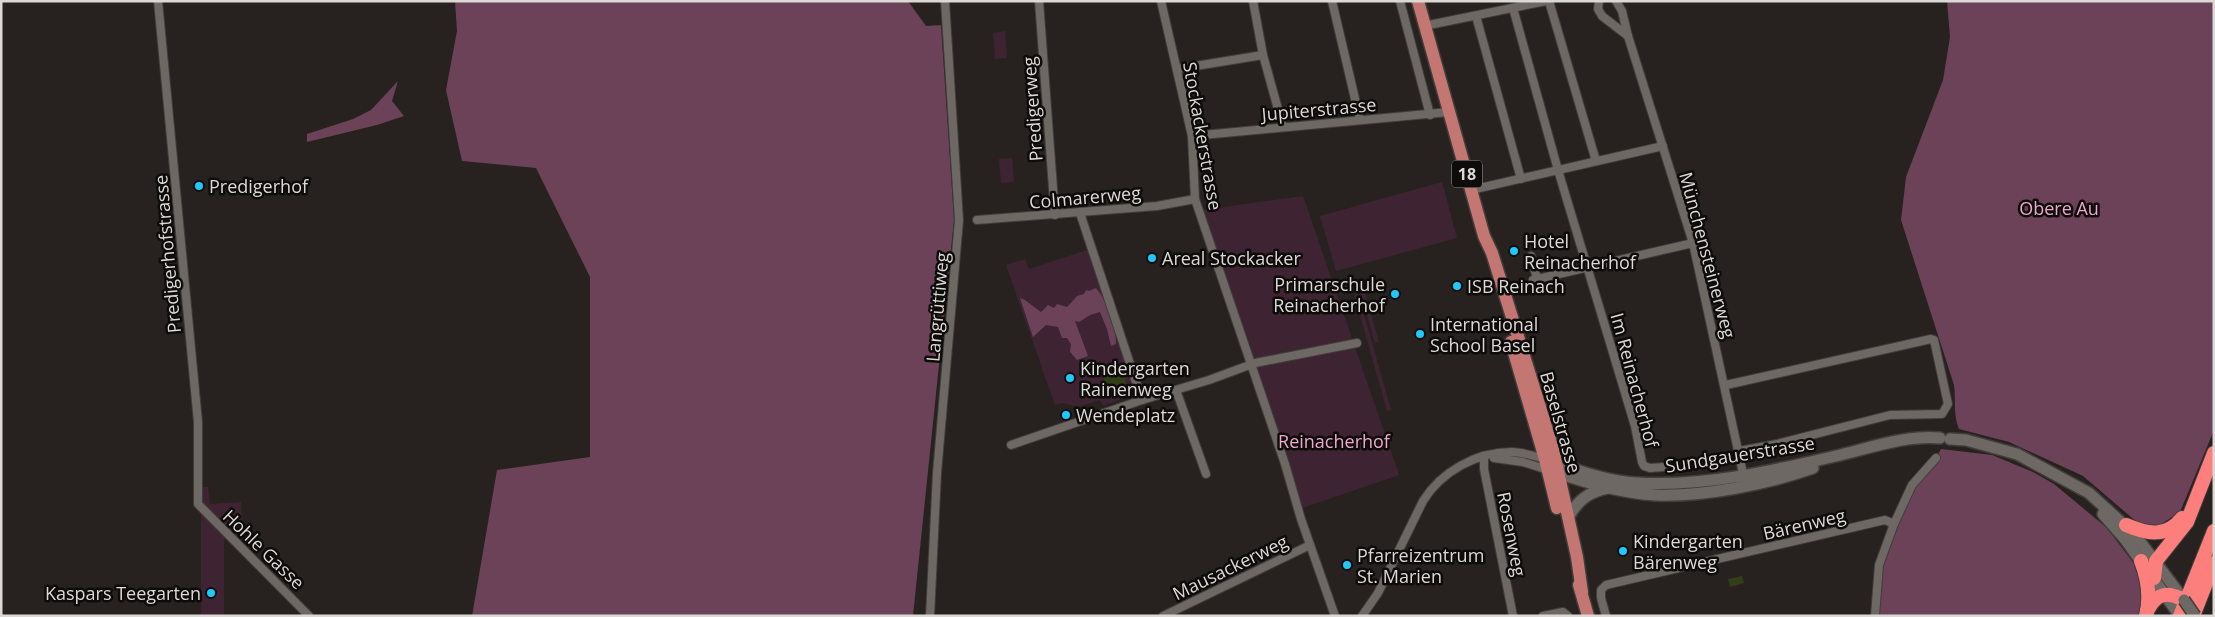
<svg xmlns="http://www.w3.org/2000/svg" width="2215" height="617" font-family="'Open Sans',sans-serif">
	<style>
		.green { fill: #3e2432 }
		.forest { fill: #6b4257 }
		.water { fill: #323e16 }
		.lines { fill: none; stroke-linecap: round; stroke-linejoin: round }
		.street-casing { stroke: #413d3a; stroke-width: 10 }
		.secondary-casing { stroke: #413d3a; stroke-width: 14 }
		.primary-casing { stroke: #413d3a; stroke-width: 15 }
		.highway-casing { stroke: #413d3a; stroke-width: 16 }
		.street { stroke: #6e6864; stroke-width: 8 }
		.secondary { stroke: #6e6864; stroke-width: 11 }
		.primary { stroke: #c47673; stroke-width: 12 }
		.highway { stroke: #fd7f7d; stroke-width: 14 }
		.secondary-bridge-casing { stroke: #413d3a; stroke-width: 14; stroke-linecap: butt }
		.secondary-bridge { stroke: #6e6864; stroke-width: 11 }
		.poi-dot { fill: #1ec9fd; stroke: #0e0c0b; stroke-width: 2 }
		.labels { text-anchor: middle; dominant-baseline: central; stroke-width: 5; stroke-linejoin: round; paint-order: stroke }
		.shield { fill: #0e0c0b; stroke: #9e9b99; stroke-width: 1 }
		.shield-label { font-size: 16px; font-weight: bold; fill: #dcd8d6 }
		.street-label { font-size: 18px; fill: #dcd8d6; stroke: #0e0c0b }
		.poi-label { font-size: 18px; fill: #dcd8d6; stroke: #0e0c0b; text-anchor: start }
		.park-label { font-size: 18px; fill: #eca6c9; stroke: #0e0c0b }
	</style>
	<rect width="100%" height="100%" fill="#27221f"/>
	<g class="green">
		<polygon points="1005,31 1007,58 995,59 993,33"/>
		<polygon points="1012,158 1014,182 1001,183 999,159"/>
		<polygon points="1442,182 1457,238 1336,271 1320,216"/>
		<polygon points="1303,196 1399,475 1302,508 1285,451 1203,210"/>
		<polygon points="1090,249 1138,393 1103,406 1100,400 1078,407 1063,403 1055,405 1006,265 1025,259 1029,269"/>
		<polygon points="1353,275 1391,410 1387,411 1349,276"/>
		<polygon points="1361,279 1379,342 1375,343 1357,280"/>
		<polygon points="201,487 208,487 210,504 241,502 242,536 224,539 224,616 201,616"/>
	</g>
	<g class="forest">
		<polygon points="455,1 908,1 926,26 941,25 954,220 913,616 472,616 497,470 590,457 590,277 536,168 462,161 446,90 457,31"/>
		<path d="M1947 1H2214V430L2180 512 2158 526 2138 523 2083 476 2009 442 1959 429C1953 415 1956 400 1954 385L1901 220 1906 177 1943 80 1950 37Z"/>
		<polygon points="398,81 392,101 404,116 377,125 307,142 307,134 353,119 371,110"/>
		<path d="M1096 288C1108 302 1116 326 1116 344L1111 346 1107 329 1100 312 1090 315 1079 322 1075 321 1088 356 1077 360 1070 352 1071 344 1067 338H1062L1058 327 1046 325 1033 337 1020 298 1025 300 1041 312 1048 305 1054 308 1057 304 1067 307 1077 296 1084 294 1086 290 1089 291Z"/>
		<polygon points="1941,449 1992,455 2033,472 2054,484 2107,528 2135,565 2142,588 2139,616 1875,616 1879,565 1912,485 1936,458"/>
	</g>
	<g class="water">
		<path d="M1112 363C1124 365 1127 376 1125 388L1112 393 1107 391 1104 385V368Z"/>
		<polygon points="1742,576 1744,583 1730,587 1728,579"/>
	</g>
	<g class="lines">
		<g class="street-casing">
			<g id="street">
				<polyline points="158,1 198,422 198,504 309,616"/>
				<polyline points="1039,1 1055,215"/>
				<polyline points="1161,1 1192,136 1195,199 1285,464 1301,519 1335,616"/>
				<polyline points="1253,1 1263,55 1283,127"/>
				<polyline points="1332,1 1360,120"/>
				<polyline points="1400,1 1430,115"/>
				<polyline points="1549,1 1596,161"/>
				<polyline points="1599,1 1598,9 1602,16 1628,36"/>
				<polyline points="1616,1 1622,11 1628,36 1693,243 1744,478"/>
				<polyline points="1513,8 1558,170 1635,426 1642,462 1644,466 1650,468 1678,466"/>
				<polyline points="1476,16 1521,179"/>
				<polyline points="1424,26 1546,1"/>
				<polyline points="1177,69 1263,55"/>
				<polyline points="1192,136 1449,112"/>
				<polyline points="1471,190 1663,146"/>
				<polyline points="1080,213 1142,400"/>
				<polyline points="977,220 1157,206 1195,199"/>
				<polyline points="1531,256 1537,279"/>
				<polyline points="1533,280 1693,243"/>
				<polyline points="1726,385 1931,339 1934,340 1948,404 1942,414 1890,415 1777,444 1739,451"/>
				<polyline points="1176,390 1206,474"/>
				<polyline points="1011,445 1142,400 1209,380 1255,363 1357,343"/>
				<polyline points="1484,457 1484,469 1513,616"/>
				<polyline points="1494,458 1523,462 1548,470"/>
				<polyline points="930,616 937,473 959,220 945,1"/>
				<polyline points="1163,616 1310,545"/>
				<path d="M1362 616 1378 593 1423 501C1441 472 1476 452 1511 452 1523 452 1534 456 1545 459"/>
				<polyline points="1543,616 1563,612 1568,616"/>
				<polyline points="1606,616 1601,598 1601,590 1606,585 1885,520 1894,524"/>
				<polyline points="1875,616 1879,565 1894,524 1912,485 1936,458"/>
			</g>
		</g>
		<g class="secondary-casing">
			<g id="secondary">
				<polyline points="1950,439 1966,440 2017,454 2089,493 2135,535 2184,600"/>
				<path d="M1556 463C1582 472 1610 482 1637 483 1703 487 1772 471 1836 456 1870 448 1905 435 1940 438"/>
				<path d="M1558 473C1590 484 1622 493 1655 495 1703 497 1768 484 1813 468"/>
				<polyline points="2103,514 2125,539 2180,616"/>
				<path d="M1568 518C1577 501 1588 492 1608 488"/>
			</g>
		</g>
		<g class="primary-casing">
			<g id="primary">
				<polyline points="1418,1 1484,236 1492,253 1553,449 1577,557 1582,592"/>
				<polyline points="1511,342 1545,459 1557,508"/>
				<polyline points="1579,585 1588,616"/>
			</g>
		</g>
		<g class="highway-casing">
			<g id="highway">
				<path d="M2126 525C2147 534 2167 538 2182 518"/>
				<path d="M2141 561C2148 579 2151 596 2146 616"/>
				<polyline points="2154,578 2156,561 2187,522 2214,453"/>
				<path d="M2147 611C2157 593 2166 591 2184 600"/>
				<polyline points="2180,616 2214,531"/>
				<polyline points="2193,616 2214,563"/>
			</g>
		</g>
		<use href="#street" class="street"/>
		<use href="#secondary" class="secondary"/>
		<use href="#primary" class="primary"/>
		<use href="#highway" class="highway"/>
		<g class="secondary-bridge-casing">
			<polyline id="secondary-bridge" points="2184,600 2195,616"/>
		</g>
		<use href="#secondary-bridge" class="secondary-bridge"/>
	</g>
	<g class="poi-dot">
		<circle cx="199" cy="186" r="5"/>
		<circle cx="1514" cy="251" r="5"/>
		<circle cx="1152" cy="258" r="5"/>
		<circle cx="1457" cy="286" r="5"/>
		<circle cx="1395" cy="294" r="5"/>
		<circle cx="1420" cy="334" r="5"/>
		<circle cx="1070" cy="378" r="5"/>
		<circle cx="1066" cy="415" r="5"/>
		<circle cx="1623" cy="551" r="5"/>
		<circle cx="1347" cy="565" r="5"/>
		<circle cx="211" cy="593" r="5"/>
	</g>
	<g class="labels">
		<rect class="shield" x="1452" y="160.5" width="30" height="27" rx="4"/>
		<g class="shield-label">
			<text x="1467" y="174">18</text>
		</g>
		<g class="street-label">
			<text transform="translate(1032 109) rotate(-94)">Predigerweg</text>
			<text transform="translate(1319 109) rotate(-5)">Jupiterstrasse</text>
			<text transform="translate(1203 136) rotate(80)">Stockackerstrasse</text>
			<text transform="translate(1085 197) rotate(-5)">Colmarerweg</text>
			<text transform="translate(167 254) rotate(-95)">Predigerhofstrasse</text>
			<text transform="translate(1708 255) rotate(75)">Münchensteinerweg</text>
			<text transform="translate(937 307) rotate(-85)">Langrüttiweg</text>
			<text transform="translate(1635 380) rotate(75)">Im Reinacherhof</text>
			<text transform="translate(1561 422) rotate(74)">Baselstrasse</text>
			<text transform="translate(1740 454) rotate(-9)">Sundgauerstrasse</text>
			<text transform="translate(1804 524) rotate(-13)">Bärenweg</text>
			<text transform="translate(1512 534) rotate(79)">Rosenweg</text>
			<text transform="translate(264 549) rotate(44)">Hohle Gasse</text>
			<text transform="translate(1230 567) rotate(-26)">Mausackerweg</text>
		</g>
		<g class="poi-label">
			<text x="209" y="186">Predigerhof</text>
			<text x="1524" y="241">Hotel<tspan x="1524" dy="21">Reinacherhof</tspan></text>
			<text x="1162" y="258">Areal Stockacker</text>
			<text x="1385" y="284" text-anchor="end">Primarschule<tspan x="1385" dy="21">Reinacherhof</tspan></text>
			<text x="1467" y="286">ISB Reinach</text>
			<text x="1430" y="324">International<tspan x="1430" dy="21">School Basel</tspan></text>
			<text x="1080" y="368">Kindergarten<tspan x="1080" dy="21">Rainenweg</tspan></text>
			<text x="1076" y="415">Wendeplatz</text>
			<text x="1633" y="541">Kindergarten<tspan x="1633" dy="21">Bärenweg</tspan></text>
			<text x="1357" y="555">Pfarreizentrum<tspan x="1357" dy="21">St. Marien</tspan></text>
			<text x="201" y="593" text-anchor="end">Kaspars Teegarten</text>
		</g>
		<g class="park-label">
			<text x="2059" y="208">Obere Au</text>
			<text x="1334" y="441">Reinacherhof</text>
		</g>
	</g>
	<rect width="2215" height="617" fill="none" stroke="#dcd8d6" stroke-width="5"/>
</svg>
